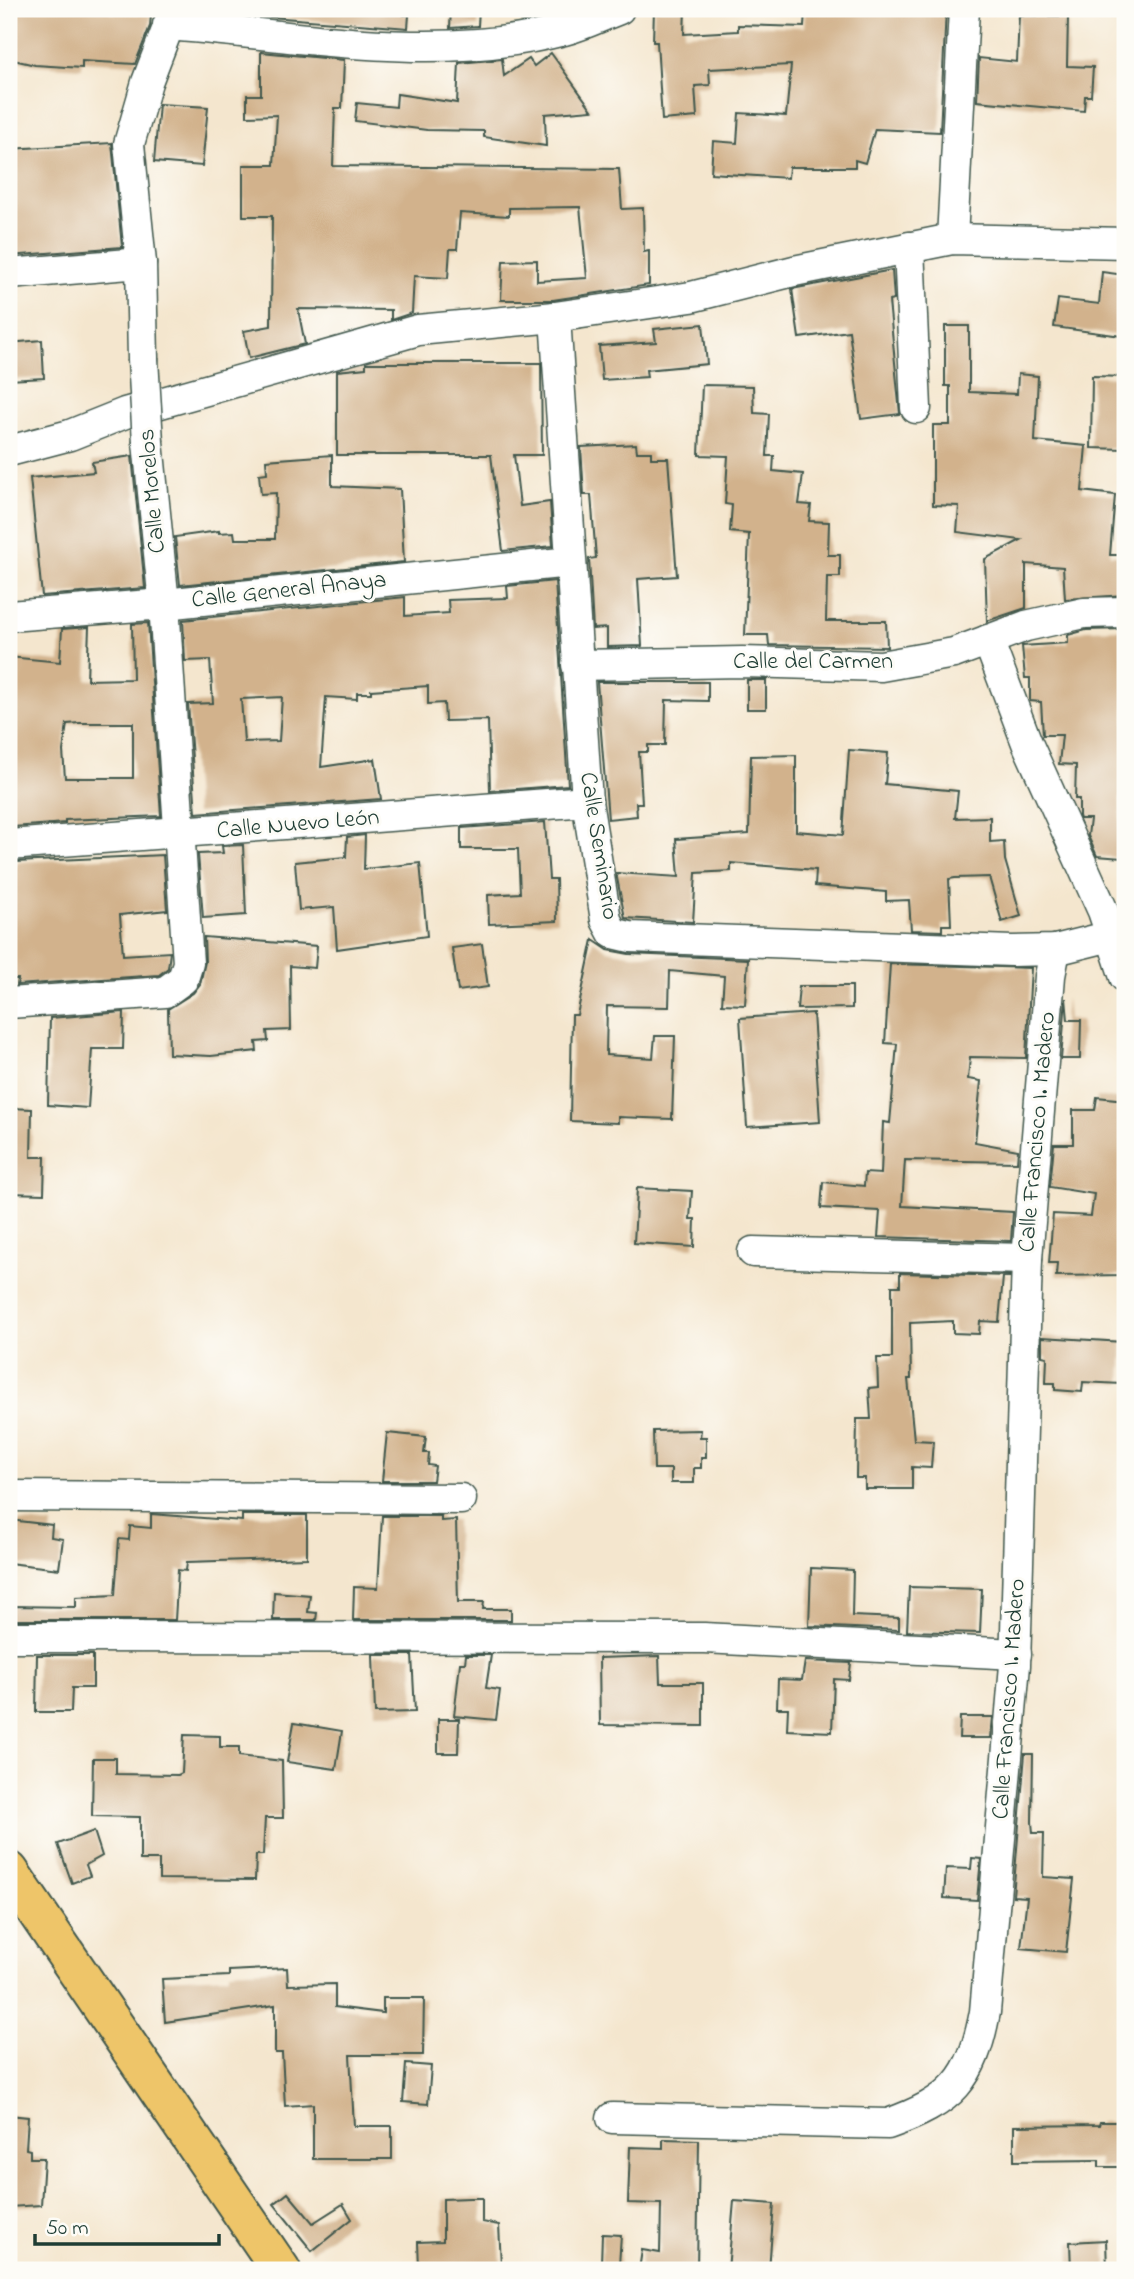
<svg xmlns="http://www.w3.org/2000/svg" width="1134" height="2279" font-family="'Indie Flower',sans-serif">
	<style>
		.building { fill: #d2b28c; fill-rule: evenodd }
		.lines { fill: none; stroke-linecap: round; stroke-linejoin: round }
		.minor-casing { stroke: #3f564b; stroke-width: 33 }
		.primary-casing { stroke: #3f564b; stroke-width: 42 }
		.minor { stroke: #fff; stroke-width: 30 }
		.primary { stroke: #eec569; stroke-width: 38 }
		.minor-bridge-casing { stroke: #3f564b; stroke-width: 33; stroke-linecap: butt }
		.minor-bridge { stroke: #fff; stroke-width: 30 }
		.labels { text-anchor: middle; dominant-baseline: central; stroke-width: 6; stroke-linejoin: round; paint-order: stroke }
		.street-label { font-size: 24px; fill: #1f3d34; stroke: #fdfcf7 }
	</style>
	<rect width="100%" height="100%" fill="#fdfcf7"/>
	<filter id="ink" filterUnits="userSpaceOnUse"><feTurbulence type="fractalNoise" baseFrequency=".0143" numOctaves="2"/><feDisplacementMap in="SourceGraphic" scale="14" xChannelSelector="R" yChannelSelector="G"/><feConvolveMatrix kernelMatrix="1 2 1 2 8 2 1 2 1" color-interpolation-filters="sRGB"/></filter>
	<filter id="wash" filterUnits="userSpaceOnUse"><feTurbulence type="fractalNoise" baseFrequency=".00686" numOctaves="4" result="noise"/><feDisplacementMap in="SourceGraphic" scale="28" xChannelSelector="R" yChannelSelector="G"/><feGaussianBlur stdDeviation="1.57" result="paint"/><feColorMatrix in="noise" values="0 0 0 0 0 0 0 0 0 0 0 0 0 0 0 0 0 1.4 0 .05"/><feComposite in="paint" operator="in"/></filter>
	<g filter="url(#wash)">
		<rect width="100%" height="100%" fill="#f4e6ce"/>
		<g id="blocks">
			<g class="building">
				<polygon points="9,9 109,9 109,13 151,15 150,26 135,64 82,61 82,68 35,65 9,59"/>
				<polygon points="260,9 340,9 384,13 385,9 404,9 404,15 409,15 408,28 259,16"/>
				<polygon points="451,9 479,9 478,26 450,28"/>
				<polygon points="654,9 685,9 684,34 738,31 738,25 804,27 805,9 946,9 940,132 875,129 865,163 855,160 855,167 789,167 788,178 711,173 713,141 737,143 739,113 786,116 791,65 709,69 710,85 695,86 697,117 662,120 657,42 653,42"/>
				<polygon points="1019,15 1068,16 1067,66 1093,67 1091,96 1085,96 1084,111 977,101 979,58 1017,62"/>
				<polygon points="261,52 344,60 342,108 335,108 333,166 619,169 622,209 643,208 644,252 649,251 649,285 553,300 501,300 503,261 537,260 537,281 587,278 580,207 509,208 509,216 460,213 457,249 450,249 448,278 414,276 412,313 391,320 391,310 298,309 305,344 249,358 244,331 271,326 272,216 243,216 243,165 274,165 277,115 247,116 247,95 261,95"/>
				<polygon points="551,53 592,110 545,114 546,146 484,137 484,131 427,130 355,121 357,103 396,107 397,94 457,103 459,63 502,59 504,76 529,59 534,66"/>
				<polygon points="159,104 208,107 202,166 154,162"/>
				<polygon points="112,143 122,247 9,256 9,149"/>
				<polygon points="892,270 894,300 889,301 900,414 861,419 849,331 799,338 792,289"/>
				<polygon points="1102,272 1125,275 1122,336 1054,327 1058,299 1099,304"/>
				<polygon points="703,324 707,364 646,370 647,377 602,380 599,346 656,342 654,329"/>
				<polygon points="945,326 969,326 969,392 1017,394 1018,374 1038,376 1035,441 1086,446 1082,491 1115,495 1110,555 1125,555 1125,595 1065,599 1063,567 1026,564 1026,608 987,621 985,559 1021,540 957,532 959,506 933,505 933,425 950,425 950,386 945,386"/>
				<polygon points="42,340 44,378 9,380 9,343"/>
				<polygon points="366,363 541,363 542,455 514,455 520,506 550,502 553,546 503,551 491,455 337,455 337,371 366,368"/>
				<polygon points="1092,376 1125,377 1125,449 1091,448"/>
				<polygon points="702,385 753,386 754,413 769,414 767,456 774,456 773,471 803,474 799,504 811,505 809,521 829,522 828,555 840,555 840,577 827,577 826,621 886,621 887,647 769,645 768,635 745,635 749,534 730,532 732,505 725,504 728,456 699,455"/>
				<polygon points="636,444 637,452 651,452 651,458 668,458 677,576 638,579 642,646 607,647 607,628 593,629 589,559 596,558 591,495 584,495 581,447"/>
				<polygon points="332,455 332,486 400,489 404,562 180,585 175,537 219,531 219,533 234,532 235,539 275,539 276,493 261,494 259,474 267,473 266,460"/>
				<polygon points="132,456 145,588 42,596 30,478 94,472 92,462"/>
				<path d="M555 581 568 785 490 791 488 720 445 721 444 703 428 704V686L371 690V693H357V699L326 697 321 767 375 759 381 799 196 813 188 704 213 703 210 660 185 661 183 620 405 597V616L449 613 448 600 508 598 507 586ZM282 697 279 741 244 742 241 699Z"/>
				<path d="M148 623 161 816 65 820V823L13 827 9 770V657L60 662 62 629 89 627 87 680 133 679 132 624ZM80 723H133V778H65L63 751 67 724Z"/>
				<polygon points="1125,629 1125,799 1120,798 1122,858 1097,856 1088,836 1090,819 1080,819 1079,816 1079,799 1075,799 1076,765 1059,764 1062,735 1043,735 1041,702 1030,701 1030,678 1025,678 1022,646 1068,643 1068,635 1086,630"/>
				<rect x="747" y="680" width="19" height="29"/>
				<polygon points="597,682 708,682 708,701 666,700 665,745 648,745 648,752 639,752 642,803 636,803 637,816 608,819"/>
				<polygon points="849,750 888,753 885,784 958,791 955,818 990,817 990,842 1004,841 1005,860 1021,916 1002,922 989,877 955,878 949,879 951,925 942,925 942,931 911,930 909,900 886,901 886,892 815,886 816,870 731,863 731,871 696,873 693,922 625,918 616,873 679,877 676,839 749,834 751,756 796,755 796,831 843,835"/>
				<polygon points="545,822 549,879 556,879 557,921 489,924 488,895 520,893 518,849 461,849 461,828"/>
				<polygon points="365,835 364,869 420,863 427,936 337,949 334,907 299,910 295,862 346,857 347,837"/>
				<polygon points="243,845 246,915 203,918 198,854 223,853 222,846"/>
				<polygon points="163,855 167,910 120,915 123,955 170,952 168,968 159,975 17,985 18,979 9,979 9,867 16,867 16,862"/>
				<polygon points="204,937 317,946 315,968 290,966 291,1030 267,1031 268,1041 256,1042 257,1051 211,1056 169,1054 168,1009 193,993 200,984 205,962"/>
				<polygon points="593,940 608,950 629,954 748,959 745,1005 722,1004 724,976 670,971 669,1007 607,1006 606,1055 653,1058 655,1036 675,1036 672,1119 618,1117 618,1123 570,1121 572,1015 577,1015"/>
				<polygon points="482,944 488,987 458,991 452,948"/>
				<polygon points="890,964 1031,968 1026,1058 970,1057 968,1079 981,1081 975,1142 1018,1150 1017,1162 905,1160 902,1206 1013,1212 1011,1241 878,1237 880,1211 821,1208 823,1182 864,1186 865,1173 881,1174 883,1122 890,1123 897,1044 885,1043"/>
				<polygon points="799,986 852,986 852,1008 797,1009"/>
				<polygon points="1066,998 1068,1020 1081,1020 1080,1059 1061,1059"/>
				<polygon points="124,1012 123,1049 92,1049 88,1108 48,1105 50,1018"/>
				<polygon points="813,1013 820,1122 747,1127 740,1018"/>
				<polygon points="1097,1097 1125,1100 1125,1275 1056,1276 1057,1263 1049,1263 1053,1214 1091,1216 1094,1194 1050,1187 1054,1144 1073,1144 1073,1110 1095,1110"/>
				<polygon points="9,1108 32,1109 31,1157 45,1157 44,1194 9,1193"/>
				<polygon points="637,1188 692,1191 690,1219 695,1219 694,1247 634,1243"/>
				<polygon points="900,1273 1009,1276 1009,1277 1003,1277 999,1322 980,1321 979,1334 953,1333 953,1321 910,1323 911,1379 908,1379 914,1440 933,1441 931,1468 912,1467 912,1489 865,1489 865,1478 856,1478 857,1419 871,1419 869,1388 878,1387 877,1358 892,1358 892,1286 900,1286"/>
				<polygon points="1042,1337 1123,1342 1121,1384 1083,1382 1082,1392 1055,1390 1055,1383 1046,1383 1047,1357 1042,1356"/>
				<polygon points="701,1430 700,1437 706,1437 706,1457 701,1457 701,1468 694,1468 694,1483 671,1483 671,1469 654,1469 653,1431"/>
				<polygon points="387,1433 426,1437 424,1453 429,1453 428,1465 435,1466 433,1481 382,1481"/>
				<polygon points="151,1514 242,1521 242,1515 307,1515 307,1558 187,1562 186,1571 178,1570 175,1620 9,1620 11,1606 76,1607 76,1597 115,1595 119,1539 129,1540 130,1526 151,1528"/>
				<polygon points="382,1516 441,1516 441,1521 456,1520 458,1602 484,1602 483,1609 511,1609 511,1620 353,1620 354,1587 378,1588"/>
				<polygon points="9,1520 52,1525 51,1537 63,1539 59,1569 9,1563"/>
				<polygon points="811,1568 853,1570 852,1616 899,1618 899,1630 809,1626"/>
				<polygon points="909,1587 982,1589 980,1633 907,1631"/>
				<polygon points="274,1592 310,1595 308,1612 317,1613 316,1620 273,1620"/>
				<polygon points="37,1655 93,1655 93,1688 72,1688 71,1712 36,1712"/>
				<polygon points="373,1655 412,1655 415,1712 375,1713"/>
				<polygon points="466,1655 491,1655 486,1688 500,1690 496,1720 454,1716 460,1663 465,1663"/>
				<polygon points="659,1656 660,1683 703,1683 703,1726 600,1725 599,1658"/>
				<polygon points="805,1661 851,1663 849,1680 834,1679 832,1732 787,1730 788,1708 777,1708 778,1679 802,1680"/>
				<polygon points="960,1717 993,1717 991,1738 959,1738"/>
				<polygon points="438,1719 459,1719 458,1753 438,1753"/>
				<polygon points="294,1723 342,1731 336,1769 287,1762"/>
				<polygon points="184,1735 220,1736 220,1747 239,1747 239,1756 282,1761 283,1818 265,1818 263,1855 256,1855 255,1880 159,1879 159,1860 140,1860 140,1817 92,1816 93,1758 116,1758 116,1774 178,1775 182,1773"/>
				<polygon points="1025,1754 1033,1754 1032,1822 1033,1833 1044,1833 1043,1877 1074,1879 1066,1952 1021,1948 1027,1897 1013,1896"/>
				<polygon points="94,1831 102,1856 86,1865 90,1876 72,1883 58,1844"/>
				<polygon points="972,1858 981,1859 977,1900 944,1898 946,1868 971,1869"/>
				<polygon points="287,1968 288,1985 335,1984 335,2007 383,2013 383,1998 424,1998 423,2055 350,2055 354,2126 392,2126 392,2159 313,2159 313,2104 285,2106 282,2053 275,2053 275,2005 165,2022 162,1979 229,1976 229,1971"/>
				<polygon points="406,2064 431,2066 428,2104 403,2102"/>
				<polygon points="9,2115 28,2117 26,2149 30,2150 30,2158 44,2158 41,2205 9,2207"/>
				<polygon points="1100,2122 1125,2122 1125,2167 1099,2167 1099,2160 1014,2161 1014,2126 1099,2125"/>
				<polygon points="663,2139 699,2140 697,2270 639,2270 642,2250 660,2253 661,2204 628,2203 630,2147 663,2148"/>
				<polygon points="288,2193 313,2223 343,2204 352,2219 312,2251 274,2204"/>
				<polygon points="470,2198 482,2198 482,2222 499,2225 501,2265 419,2267 418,2242 443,2241 443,2199"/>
				<polygon points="734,2201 774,2204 769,2270 728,2270"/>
				<polygon points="602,2234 621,2235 619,2265 601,2264"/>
				<polygon points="1106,2240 1107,2270 1071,2270 1070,2242"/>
			</g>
		</g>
	</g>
	<g filter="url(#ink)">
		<use href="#blocks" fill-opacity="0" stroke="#3f564b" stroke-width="2"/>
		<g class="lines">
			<g class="minor-casing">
				<g id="minor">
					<path d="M168 25C299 35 435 64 564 30 583 25 601 16 619 9"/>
					<polyline points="952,239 964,9"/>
					<polyline points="909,247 916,408"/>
					<polyline points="9,274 141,263"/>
					<polyline points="555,317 587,801 606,920 613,933 630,937 1012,951 1055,950 1111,936"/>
					<polyline points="143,359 141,263 129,144 147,82 175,9"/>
					<polyline points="9,451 70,435 125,413 418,330 555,317 691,297 794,271 952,239 1125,243"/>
					<polyline points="9,616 164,604 570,562"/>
					<polyline points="988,640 1027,743 1103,911 1125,977"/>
					<polyline points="577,665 742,662 881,666 954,653 1026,626 1084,613 1125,612"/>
					<polyline points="9,845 587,801"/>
					<polyline points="9,1003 165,992 183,979 188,963 164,604 148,442"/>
					<polyline points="753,1252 1027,1259"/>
					<polyline points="9,1496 461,1499"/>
					<polyline points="9,1637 704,1638 1016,1654"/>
					<path d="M612 2118 888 2124C952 2101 972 2081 985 2012L1015 1665 1027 1259 1050 976 1055 950"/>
				</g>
			</g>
			<g class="primary-casing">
				<polyline id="primary" points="9,1871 281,2270"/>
			</g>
			<use href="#minor" class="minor"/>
			<use href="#primary" class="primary"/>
			<g class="minor-bridge-casing">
				<polyline id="minor-bridge" points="143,359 148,442"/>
			</g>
			<use href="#minor-bridge" class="minor-bridge"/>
		</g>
	</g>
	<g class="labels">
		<g class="street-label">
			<text transform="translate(153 491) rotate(-95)">Calle Morelos</text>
			<text transform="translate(289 591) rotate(-6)">Calle General Anaya</text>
			<text x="813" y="662">Calle del Carmen</text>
			<text transform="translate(298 825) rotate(-5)">Calle Nuevo León</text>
			<text transform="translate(598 846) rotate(81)">Calle Seminario</text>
			<text transform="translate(1038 1132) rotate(-85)">Calle Francisco I. Madero</text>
			<text transform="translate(1010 1699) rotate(-86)">Calle Francisco I. Madero</text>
		</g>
	</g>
	<rect width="1134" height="2279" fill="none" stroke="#fdfcf7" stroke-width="35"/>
	<path d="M35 2234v10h184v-10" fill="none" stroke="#1f3d34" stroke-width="3.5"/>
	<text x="46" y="2234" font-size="21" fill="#1f3d34" stroke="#fdfcf7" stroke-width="5" paint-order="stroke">50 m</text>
</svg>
